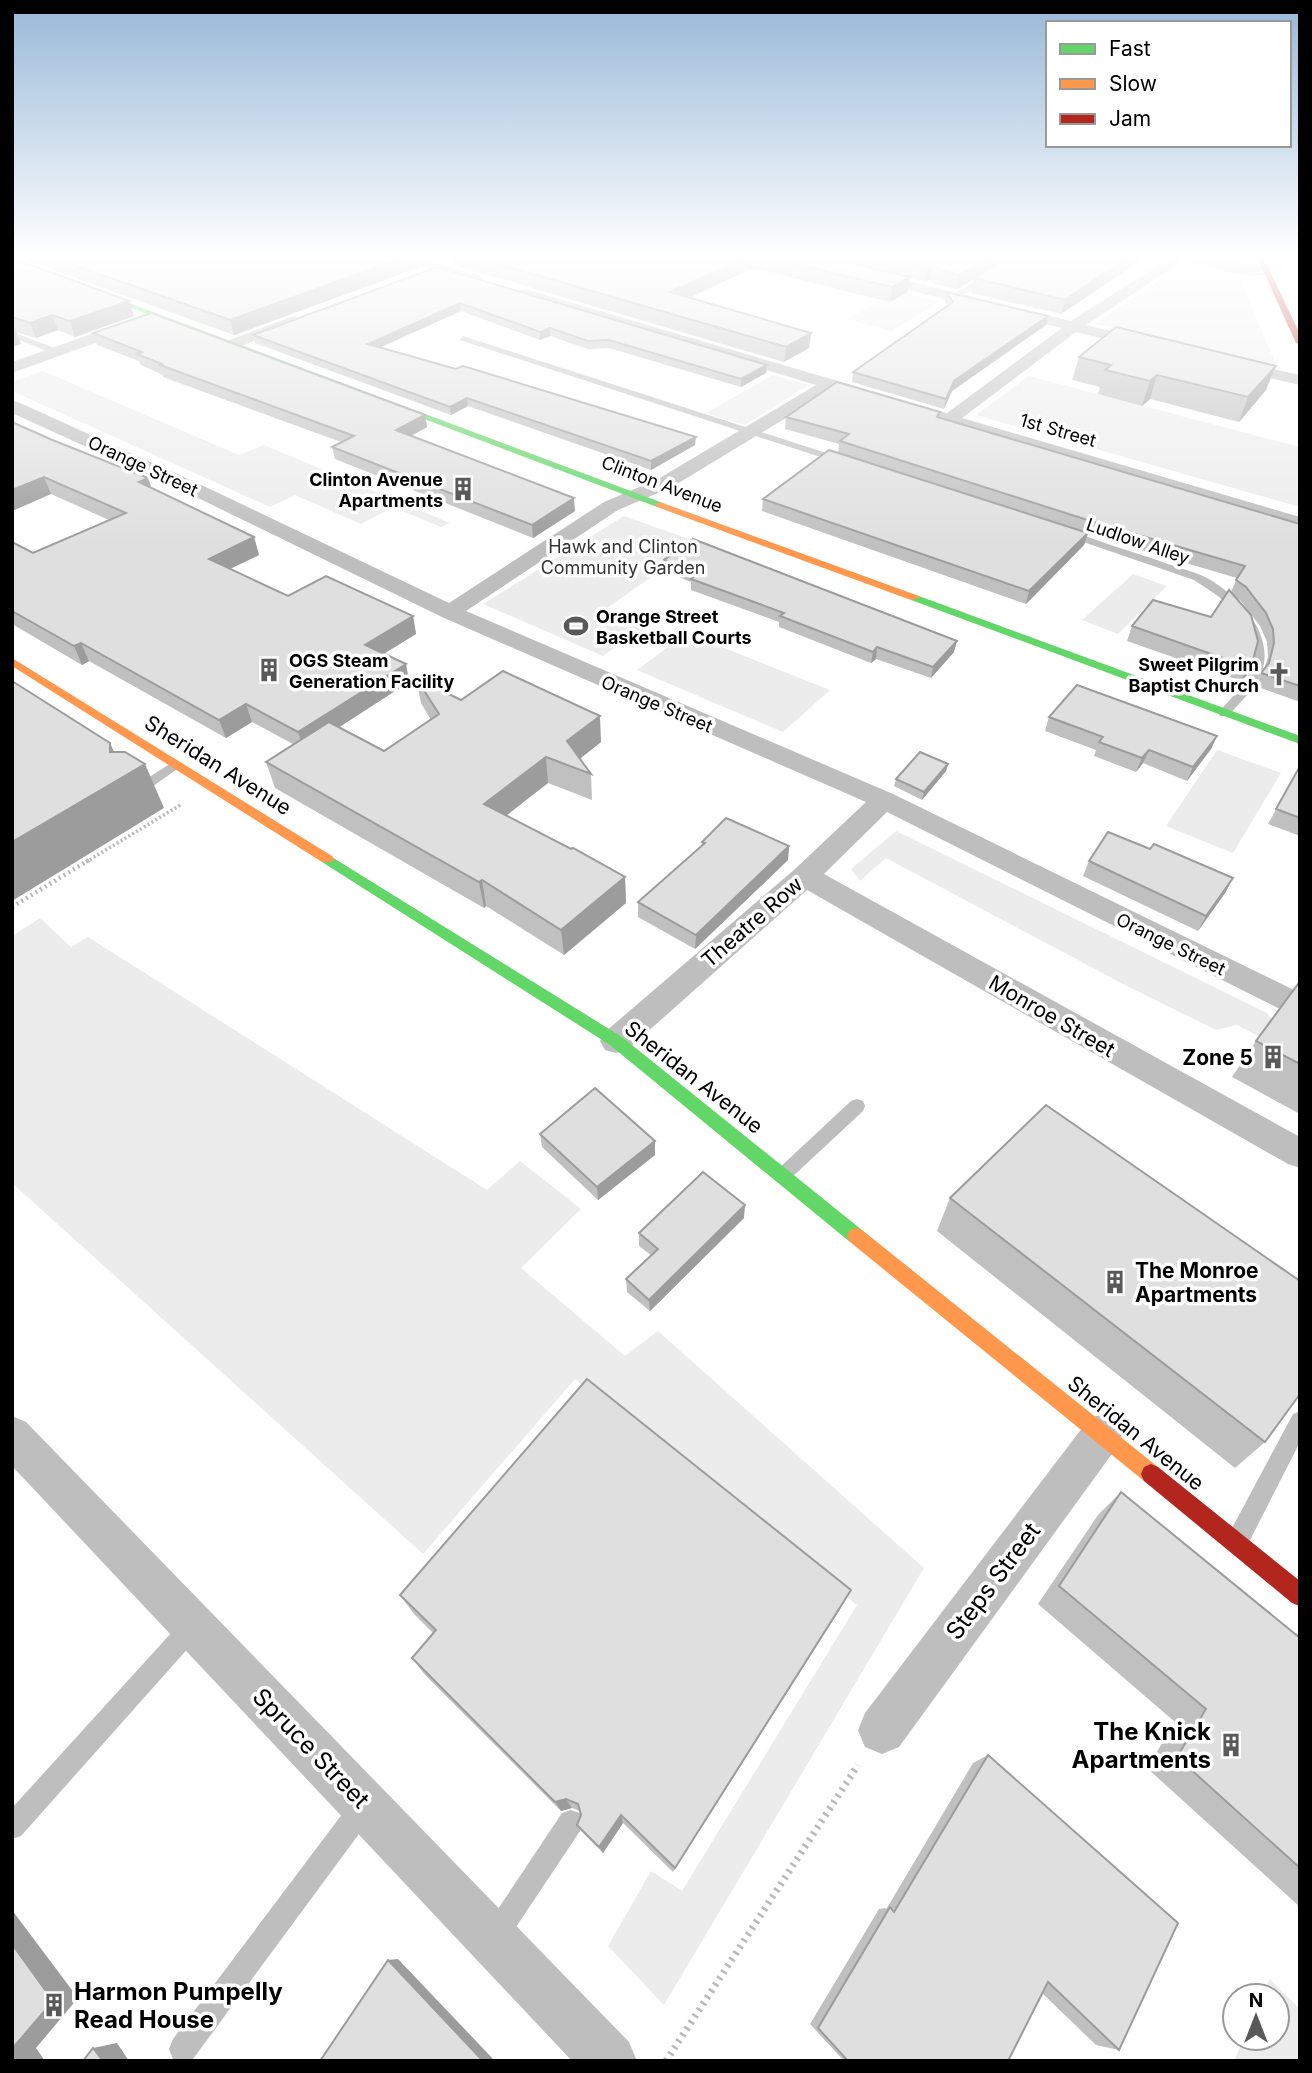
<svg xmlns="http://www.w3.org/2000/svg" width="1312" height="2073" font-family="Inter,sans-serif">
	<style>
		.green { fill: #ececec }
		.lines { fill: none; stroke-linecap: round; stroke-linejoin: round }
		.path-far2 { stroke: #b9b9b9; stroke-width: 3.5; stroke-dasharray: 2 2.5; stroke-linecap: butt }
		.path-far1 { stroke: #b9b9b9; stroke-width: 4.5; stroke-dasharray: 2 3.5; stroke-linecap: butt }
		.path { stroke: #b9b9b9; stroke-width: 7; stroke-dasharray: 2.5 5; stroke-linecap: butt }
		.lane { fill: #bebebe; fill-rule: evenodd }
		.street { fill: #bebebe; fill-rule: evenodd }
		.fast { fill: #63d668; fill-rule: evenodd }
		.slow { fill: #ff974d; fill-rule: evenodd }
		.jam { fill: #b3261e; fill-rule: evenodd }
		.wall { fill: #c0c0c0 }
		.shaded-wall { fill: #9c9c9c }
		.building { fill: #dfdfdf; stroke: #9c9c9c; stroke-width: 2 }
		.labels { text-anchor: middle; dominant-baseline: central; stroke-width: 7; stroke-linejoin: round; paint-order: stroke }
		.far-street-label { font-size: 18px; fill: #000; stroke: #fff }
		.far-poi-label { font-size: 18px; font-weight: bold; fill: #000; stroke: #fff; text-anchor: end }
		.far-park-label { font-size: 18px; fill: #333; stroke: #fff }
		.street-label { font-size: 21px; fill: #000; stroke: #fff }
		.poi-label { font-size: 21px; font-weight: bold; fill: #000; stroke: #fff; text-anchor: end }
		.near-street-label { font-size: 24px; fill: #000; stroke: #fff }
		.near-poi-label { font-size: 24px; font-weight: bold; fill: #000; stroke: #fff; text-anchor: end }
	</style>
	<rect width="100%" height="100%" fill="#fff"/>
	<g class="green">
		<polygon points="1187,261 1238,273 1277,367 1095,324"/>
		<polygon points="897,291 940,302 891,331 847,319"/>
		<polygon points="43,371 239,455 264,445 450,523 441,527 393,507 361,524 295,495 270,507 12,391 12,382"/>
		<polygon points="773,375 809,385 744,425 706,413"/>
		<polygon points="1029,376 1300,447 1300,507 976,415"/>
		<polygon points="624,516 700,543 607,608 647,625 603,656 483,604"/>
		<polygon points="1133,574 1167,586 1118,634 1082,620"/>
		<polygon points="687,633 830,690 783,732 637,670"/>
		<polygon points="1217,750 1281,773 1233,853 1166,826"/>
		<polygon points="896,831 1267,1013 1273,1020 1260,1037 1237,1025 1216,1030 1123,984 886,858 860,881 851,869"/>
		<polygon points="40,918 71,947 88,937 487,1190 520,1161 581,1209 521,1268 625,1356 658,1331 924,1568 664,2005 608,1946 651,1871 682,1891 857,1605 575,1379 423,1554 12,1183 12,936"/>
		<polygon points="1270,1979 1300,2009 1300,2061 1234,2061 1244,2038 1277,2038 1277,1996 1262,1996"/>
	</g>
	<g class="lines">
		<polyline class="path-far2" points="86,862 182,804"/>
		<polyline class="path-far1" points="12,907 89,860"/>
		<polyline class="path" points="666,2061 858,1765"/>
		<g class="lane">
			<polygon points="1017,257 1025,257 956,299 949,297"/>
			<polygon points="12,332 60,350 61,352 54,354 12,337"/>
			<polygon points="463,336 845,459 847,461 839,463 460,340"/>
			<path d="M1063 531H1071C1099 541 1128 551 1157 560 1172 566 1189 570 1203 576 1235 592 1273 630 1263 668 1258 687 1240 702 1228 716H1220L1218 713 1243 685 1251 670 1254 656 1252 642 1240 618 1218 596 1194 580 1063 535Z"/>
			<polygon points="176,760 182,764 180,767 142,794 132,794 132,788"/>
			<polygon points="857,1099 863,1101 865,1106 863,1111 789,1180 783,1182 777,1180 774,1175 777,1170 851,1101"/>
			<polygon points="1300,1411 1300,1442 1247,1546 1239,1549 1231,1546 1228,1538 1231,1530 1293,1414"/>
			<polygon points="191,1617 199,1620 202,1628 199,1636 21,1836 12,1839 12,1808 183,1620"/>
			<polygon points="361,1798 370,1801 373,1810 370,1819 193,2059 188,2061 173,2059 169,2049 173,2039 352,1801"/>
			<polygon points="571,1810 580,1813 583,1822 580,1831 506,1942 497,1946 488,1942 484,1933 488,1924 562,1813"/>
		</g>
		<g class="street">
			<polygon points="395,257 417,257 481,276 483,279 481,282 471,282"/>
			<path d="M786 257H810L1071 321 1171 257H1206L1271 268V274C1244 279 1210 267 1184 260L1086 325 1154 342 1156 345 1154 348 1148 350 1076 332 962 418 1300 517V529L832 390 672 487 618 510 466 611 893 794 1300 993V1019L887 812 824 874 1300 1137V1168L1288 1164 807 890 627 1050 616 1053 605 1050 600 1041 605 1032 795 869 866 802 442 617 194 496 12 413V401L18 402 208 488 449 603 604 502 658 479 816 385 518 296 516 293 518 290H528L947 413 1062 328 788 260Z"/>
			<polygon points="294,316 299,318 302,321 299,324 241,346 229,346 227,343 229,340"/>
			<polygon points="134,319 139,321 142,324 139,327 12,373 12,362"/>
			<polygon points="1233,360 1300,375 1300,385 1227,368 1225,365 1227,362"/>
			<polygon points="1103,1413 1117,1419 1123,1433 1117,1447 899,1747 882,1754 865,1747 858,1730 865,1713 1089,1419"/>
			<polygon points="12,1416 26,1422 629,2042 637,2061 572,2061 12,1466"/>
		</g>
		<g class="fast">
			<polygon points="12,259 663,503 665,505 657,507 12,263"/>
			<polygon points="911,596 919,596 1300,736 1300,744 911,600"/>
			<polygon points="327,854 622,1037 862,1230 865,1236 862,1242 856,1244 850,1242 610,1045 322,862 320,859 322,856"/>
		</g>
		<g class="slow">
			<polygon points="660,502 919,596 920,598 911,600 657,507 655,505"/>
			<polygon points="12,658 332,856 334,859 332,862 322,862 12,666"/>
			<polygon points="856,1228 862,1230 1158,1467 1161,1474 1158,1481 1151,1484 1144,1481 850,1242 847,1236 850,1230"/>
		</g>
		<g class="jam">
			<polygon points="1257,257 1263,257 1300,334 1300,345 1296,343"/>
			<polygon points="1151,1464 1158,1467 1300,1581 1300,1606 1292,1603 1144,1481 1141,1474 1144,1467"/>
		</g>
	</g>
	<g class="wall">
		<polygon points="17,257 405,257 417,268 234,335"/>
		<polygon points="426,257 556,257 560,258 562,257 1146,257 1061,314 971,293 974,279 957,289 934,284 931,279 925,282 910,278 908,292 890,302 753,268 689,298 811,333 809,348 784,362 453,265 450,259 437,260"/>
		<polygon points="12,258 134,316 75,337 58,330 36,338 16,332 21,344 12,347"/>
		<polygon points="437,267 767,365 766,373 741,387 609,348 588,349 550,336 540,340 461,311 380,347 695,445 651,470 468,406 451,415 255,343 253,335"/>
		<polygon points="946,292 1048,316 1046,325 952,391 944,409 852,382 853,372 948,306 945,301"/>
		<polygon points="93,333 425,415 427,427 411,436 575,511 533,538 335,459 332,447 341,442 163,377 163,375 141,365 139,361 97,345"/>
		<polygon points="1079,357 1266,390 1239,422 1150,399 1142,406 1098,394 1100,387 1072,380"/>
		<polygon points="786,417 938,418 1300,524 1300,702 1255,686 1264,669 1268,657 1267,642 1260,626 1240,600 1235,597 1258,641 1247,675 1241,681 1127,641 1132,626 1211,617 1231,592 1237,578 1087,534 1084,545 1026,604 762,511 763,499 838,453 839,444 785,429"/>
		<polygon points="12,422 254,537 259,555 230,569 288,596 413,616 416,634 383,654 406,664 409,682 339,727 384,751 431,720 421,703 416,678 461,700 601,742 580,759 591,774 592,800 548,783 506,815 625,877 626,903 564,955 486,906 484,908 275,788 266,762 293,744 252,722 226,738 89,661 82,665 12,624 12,542 33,553 109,520 51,494 12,511"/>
		<polygon points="664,560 954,652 931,678 876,659 871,663 779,627 779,622 691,590 691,582 664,571"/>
		<polygon points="1049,717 1217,736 1211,749 1187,781 1143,763 1136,772 1094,756 1096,750 1045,731"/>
		<polygon points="948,764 946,771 922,800 894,786 896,779"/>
		<polygon points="1300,766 1300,836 1268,824"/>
		<polygon points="702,842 789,846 788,860 695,949 638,917 638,902 701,847"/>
		<polygon points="1150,849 1233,878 1225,893 1198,931 1083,876 1089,861"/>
		<polygon points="1300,985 1300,1114 1232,1077 1256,1041"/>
		<polygon points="540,1134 655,1141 655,1155 598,1200 542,1147"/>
		<polygon points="950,1198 1265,1442 1235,1468 937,1231"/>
		<polygon points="744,1218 650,1311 627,1292 626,1279 651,1255 639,1246 639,1233"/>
		<polygon points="1121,1492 1300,1638 1300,1907 1147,1768 1175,1722 1038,1604 1098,1515"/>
		<polygon points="400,1595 840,1609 673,1872 623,1823 603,1853 582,1832 577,1825 581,1815 580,1811 572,1808 561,1811 425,1675 412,1658 433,1633 414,1614"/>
		<polygon points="988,1755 1119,2050 1096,2045 1042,1993 1008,2061 844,2061 810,2024 879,1909 887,1908 973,1763"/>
	</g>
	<g class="shaded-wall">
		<polygon points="405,257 415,257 417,268 234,335 230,320"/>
		<polygon points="437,257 450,257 450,259 437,260"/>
		<polygon points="747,257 753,257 753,268 669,307 670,292"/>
		<polygon points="990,257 1012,257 957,289 959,275"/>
		<polygon points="1128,257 1146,257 1061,314 1065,300"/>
		<polygon points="933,264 931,279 925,282 928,267"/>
		<polygon points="910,277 908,292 890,302 892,287"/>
		<polygon points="129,301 134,316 75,337 70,321"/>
		<polygon points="460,303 461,311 370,352 368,344"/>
		<polygon points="52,315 58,330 36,338 30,323"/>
		<polygon points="1048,316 1046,325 952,391 944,409 946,399 954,381"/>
		<polygon points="15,328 21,344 12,347 12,329"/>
		<polygon points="550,328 550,336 540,340 540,332"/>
		<polygon points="811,333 809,348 784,362 786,347"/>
		<polygon points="767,365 766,373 741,387 741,379"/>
		<polygon points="1276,366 1266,390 1239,422 1248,397"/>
		<polygon points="1157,375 1150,399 1142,406 1150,381"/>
		<polygon points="467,398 468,406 451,415 450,407"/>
		<polygon points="425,415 427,427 398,443 396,430"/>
		<polygon points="696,437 695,445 651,470 651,461"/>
		<polygon points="44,477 51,494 12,511 12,490"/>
		<polygon points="148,478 154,495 139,482"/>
		<polygon points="574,498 575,511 533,538 532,525"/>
		<polygon points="1088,533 1084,545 1026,604 1029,591"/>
		<polygon points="254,537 259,555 215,576 209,559"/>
		<polygon points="413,616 416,634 369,663 365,645"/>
		<polygon points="957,641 954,652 931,678 933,667"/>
		<polygon points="81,643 89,661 82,665 74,646"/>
		<polygon points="877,647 876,659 871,663 873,652"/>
		<polygon points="1253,660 1247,675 1241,681 1248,667"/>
		<polygon points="406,664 409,682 304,750 298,732"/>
		<polygon points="246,704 252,722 226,738 219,720"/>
		<polygon points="600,716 601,742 569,767 567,741"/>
		<polygon points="1217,736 1211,749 1187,781 1193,767"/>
		<polygon points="110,743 125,776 145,764 164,808 12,901 12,842 110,752"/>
		<polygon points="1149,750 1143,763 1136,772 1142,758"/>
		<polygon points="546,757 548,783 488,830 484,804"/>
		<polygon points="948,764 946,771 922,800 924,792"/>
		<polygon points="789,846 788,860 695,949 696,935"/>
		<polygon points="625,877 626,903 564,955 561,930"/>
		<polygon points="1233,878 1225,893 1198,931 1206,916"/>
		<polygon points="482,880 486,906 484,908 479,882"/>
		<polygon points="655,1141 655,1155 598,1200 597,1187"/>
		<polygon points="745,1205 744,1218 650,1311 649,1300"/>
		<polygon points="851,1590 840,1609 673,1872 675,1868"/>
		<polygon points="566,1799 572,1808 561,1811 555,1802"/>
		<polygon points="621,1815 623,1823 603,1853 599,1847"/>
		<polygon points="12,1910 78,1998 36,2048 45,2061 15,2061 12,2056"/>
		<polygon points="398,1959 495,2061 483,2061 388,1960"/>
		<polygon points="117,2043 129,2061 103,2061 93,2048"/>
	</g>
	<g class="building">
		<polygon points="51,257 405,257 230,320"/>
		<polygon points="474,257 560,258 562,257 747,257 670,292 811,333 786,347"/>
		<polygon points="766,257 825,257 910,277 892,287"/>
		<polygon points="883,257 990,257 959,275 936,269 933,264 928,267"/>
		<polygon points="1009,257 1128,257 1065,300 974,278"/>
		<polygon points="12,258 129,301 70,321 52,315 30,323 12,317"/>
		<polygon points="437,267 767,365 741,379 609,340 588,341 550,328 540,332 460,303 368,344 456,369 463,366 696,437 651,461 467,398 450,407 253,335"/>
		<polygon points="946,292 1048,316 954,381 946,399 853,372 953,302"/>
		<polygon points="151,313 425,415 396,430 574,498 532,525 332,447 354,436 160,365 162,364 137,354 142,352 93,333"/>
		<polygon points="1116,327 1276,366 1248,397 1157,375 1150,381 1105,370 1111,365 1079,357"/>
		<polygon points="837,382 940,412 937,417 1300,524 1300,686 1261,673 1269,663 1274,643 1273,629 1266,613 1246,587 1236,580 1245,566 1097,523 840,441 849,434 786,417"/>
		<polygon points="12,422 50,439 148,478 139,482 254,537 209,559 288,596 326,576 413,616 365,645 406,664 298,732 246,704 219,720 81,643 74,646 12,611 12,542 33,553 126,513 44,477 12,490"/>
		<polygon points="829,450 1088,533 1029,591 763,499"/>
		<polygon points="693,539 957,641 933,667 877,647 873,652 780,616 784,613 691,579 699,573 664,560"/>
		<polygon points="1229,590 1251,615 1258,641 1253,660 1248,667 1132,626 1153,600 1211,617"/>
		<polygon points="503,671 600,716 567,741 591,774 546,757 484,804 571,849 573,848 625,877 561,930 482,880 479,882 266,762 329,722 384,751 439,714 416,678 461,700"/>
		<polygon points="12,681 110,743 110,752 125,752 145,764 12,842"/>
		<polygon points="1077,685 1217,736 1193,767 1149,750 1142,758 1099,742 1103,737 1049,717"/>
		<polygon points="920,752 948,764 924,792 896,779"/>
		<polygon points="1300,766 1300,818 1276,809"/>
		<polygon points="726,818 789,846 696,935 638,902 705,843 702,842"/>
		<polygon points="1108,832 1150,849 1154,844 1233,878 1206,916 1089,861"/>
		<polygon points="1298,984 1300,985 1300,1064 1256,1041"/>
		<polygon points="595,1088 655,1141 597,1187 540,1134"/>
		<polygon points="1046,1105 1300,1281 1300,1394 1265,1442 950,1198"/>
		<polygon points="703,1172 745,1205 649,1300 626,1279 658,1249 639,1233"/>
		<polygon points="587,1379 851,1590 675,1868 621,1815 599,1847 577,1825 581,1815 578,1804 566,1799 555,1802 412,1658 436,1630 400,1595"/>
		<polygon points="1121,1492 1300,1638 1300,1868 1177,1757 1206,1709 1059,1586"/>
		<polygon points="988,1755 1178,1923 1119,2050 1048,1982 1008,2061 848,2061 818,2028 890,1907 894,1912"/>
		<polygon points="12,1944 53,2001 12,2049"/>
		<polygon points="388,1960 483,2061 320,2061"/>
		<polygon points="93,2048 103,2061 83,2061"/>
	</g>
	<linearGradient id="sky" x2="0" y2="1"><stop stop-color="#97b8d8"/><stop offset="0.47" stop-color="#fff"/><stop offset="1" stop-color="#fff" stop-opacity="0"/></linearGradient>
	<rect width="1312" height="547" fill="url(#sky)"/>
	<defs>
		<g id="building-bare" transform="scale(1.89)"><path d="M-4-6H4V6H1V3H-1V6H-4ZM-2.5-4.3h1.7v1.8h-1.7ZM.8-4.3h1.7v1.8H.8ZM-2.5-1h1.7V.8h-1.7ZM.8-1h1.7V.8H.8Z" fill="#595959" stroke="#fff" stroke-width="2.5" paint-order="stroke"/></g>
		<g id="stadium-bare" transform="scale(1.89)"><path d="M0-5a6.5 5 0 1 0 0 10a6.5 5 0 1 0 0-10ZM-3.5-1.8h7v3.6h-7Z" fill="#595959" stroke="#fff" stroke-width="2.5" paint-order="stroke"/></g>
		<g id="church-bare" transform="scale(1.89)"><path d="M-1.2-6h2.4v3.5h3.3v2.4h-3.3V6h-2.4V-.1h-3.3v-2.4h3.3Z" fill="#595959" stroke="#fff" stroke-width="2.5" paint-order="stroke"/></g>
	</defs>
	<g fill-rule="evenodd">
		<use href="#building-bare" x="463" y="489"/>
		<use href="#stadium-bare" x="576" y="626"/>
		<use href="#building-bare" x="269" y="670"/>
		<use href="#church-bare" x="1279" y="674"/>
		<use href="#building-bare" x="1273" y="1057"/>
		<use href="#building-bare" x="1115" y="1282"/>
		<use href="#building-bare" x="1231" y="1745"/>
		<use href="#building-bare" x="54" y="2005"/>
	</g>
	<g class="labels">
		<g class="far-street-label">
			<text transform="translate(1058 430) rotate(16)">1st Street</text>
			<text transform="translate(143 466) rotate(25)">Orange Street</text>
			<text transform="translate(662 484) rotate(21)">Clinton Avenue</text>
			<text transform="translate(1138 541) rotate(19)">Ludlow Alley</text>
			<text transform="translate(657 704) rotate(23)">Orange Street</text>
			<text transform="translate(1171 944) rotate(26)">Orange Street</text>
		</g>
		<g class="far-poi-label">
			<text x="443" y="479">Clinton Avenue<tspan x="443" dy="21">Apartments</tspan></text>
			<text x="596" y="616" text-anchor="start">Orange Street<tspan x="596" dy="21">Basketball Courts</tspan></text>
			<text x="289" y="660" text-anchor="start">OGS Steam<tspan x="289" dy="21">Generation Facility</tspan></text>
			<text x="1259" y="664">Sweet Pilgrim<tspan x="1259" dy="21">Baptist Church</tspan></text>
		</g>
		<g class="far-park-label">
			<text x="623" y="546">Hawk and Clinton<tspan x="623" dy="21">Community Garden</tspan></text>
		</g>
		<g class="street-label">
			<text transform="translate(218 765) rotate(32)">Sheridan Avenue</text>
			<text transform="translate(752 922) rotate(-41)">Theatre Row</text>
			<text transform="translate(1052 1016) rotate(30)">Monroe Street</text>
			<text transform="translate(694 1077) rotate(38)">Sheridan Avenue</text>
			<text transform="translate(1136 1433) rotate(39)">Sheridan Avenue</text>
		</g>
		<g class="poi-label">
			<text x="1253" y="1057">Zone 5</text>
			<text x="1135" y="1270" text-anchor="start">The Monroe<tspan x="1135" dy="24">Apartments</tspan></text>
		</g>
		<g class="near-street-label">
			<text transform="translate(993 1581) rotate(-53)">Steps Street</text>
			<text transform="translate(311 1748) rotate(46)">Spruce Street</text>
		</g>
		<g class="near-poi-label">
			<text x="1211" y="1731">The Knick<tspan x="1211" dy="28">Apartments</tspan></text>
			<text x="74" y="1991" text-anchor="start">Harmon Pumpelly<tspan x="74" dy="28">Read House</tspan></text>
		</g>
	</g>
	<rect width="1312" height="2073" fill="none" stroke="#000000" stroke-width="28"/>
	<rect x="1046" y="21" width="245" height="126" fill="#ffffff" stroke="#999999" stroke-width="2"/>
	<rect x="1060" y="44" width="35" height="10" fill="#63d668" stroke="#999999" stroke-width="2"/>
	<text x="1109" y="56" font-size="21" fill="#000000">Fast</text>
	<rect x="1060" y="79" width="35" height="10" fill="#ff974d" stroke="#999999" stroke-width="2"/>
	<text x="1109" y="91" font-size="21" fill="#000000">Slow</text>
	<rect x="1060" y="114" width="35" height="10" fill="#b3261e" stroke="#999999" stroke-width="2"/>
	<text x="1109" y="126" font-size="21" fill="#000000">Jam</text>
	<g transform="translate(1256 2017)"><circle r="33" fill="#ffffff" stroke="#999999" stroke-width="2"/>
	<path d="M0-5L12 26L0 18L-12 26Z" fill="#595959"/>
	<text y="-10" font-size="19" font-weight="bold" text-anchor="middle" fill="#000000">N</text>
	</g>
</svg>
